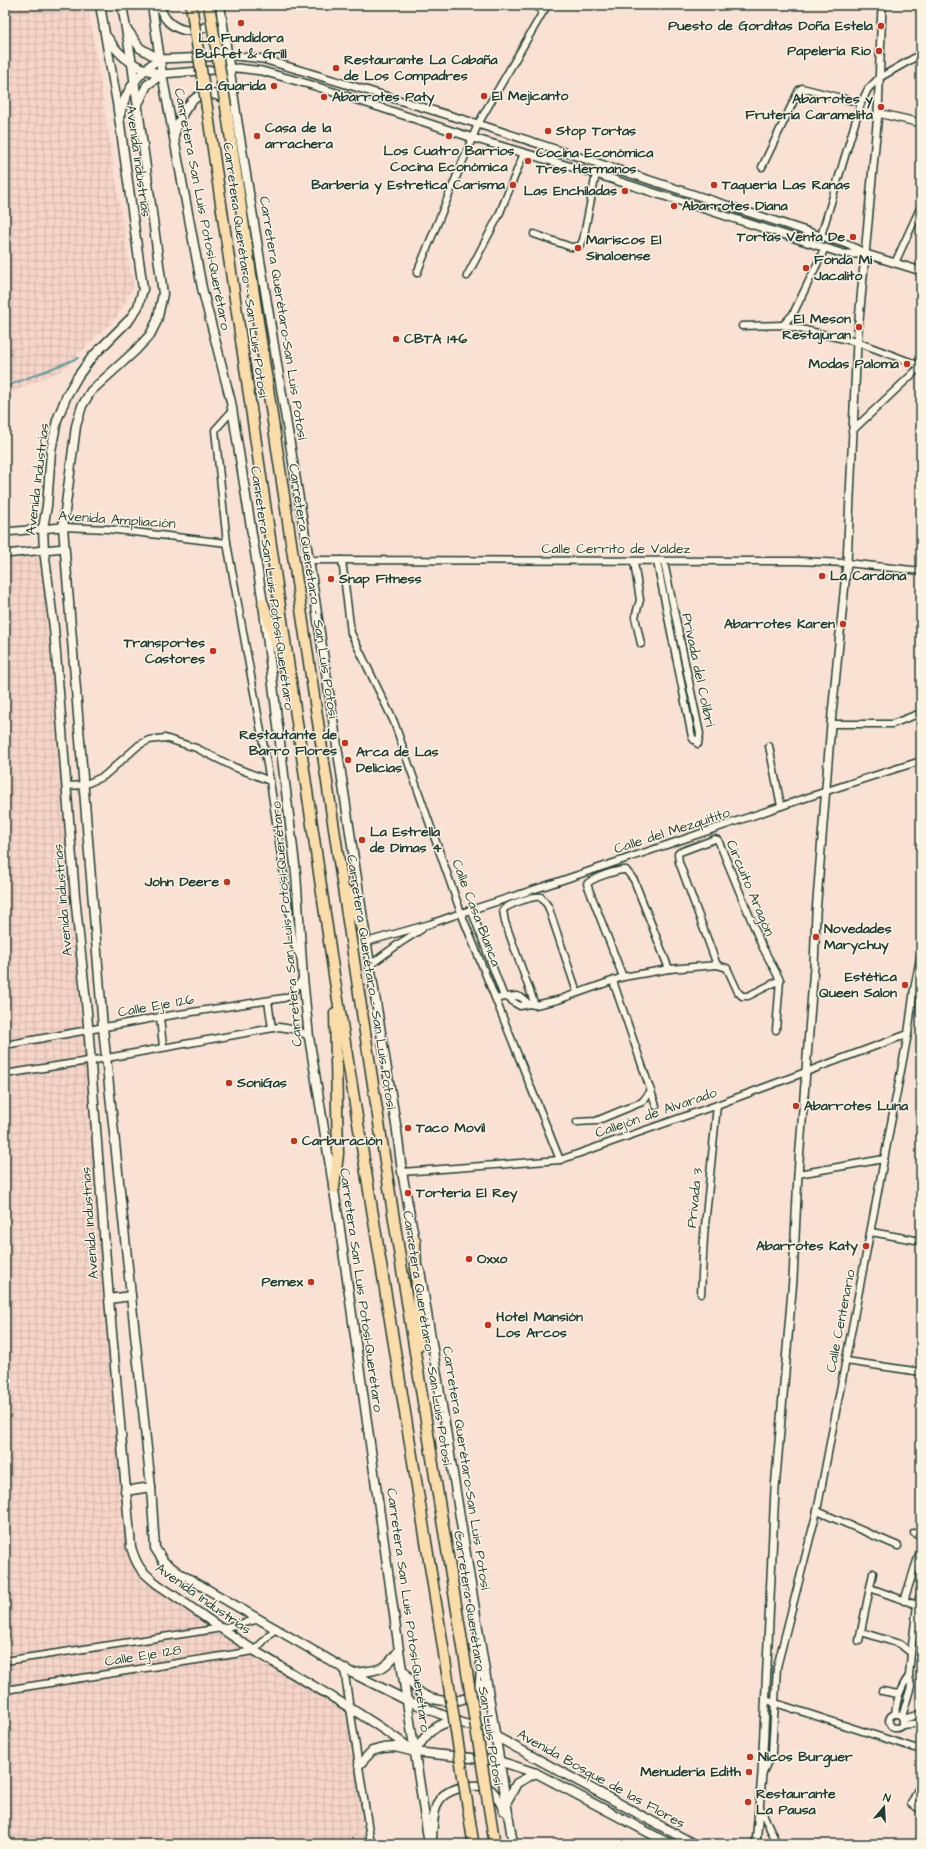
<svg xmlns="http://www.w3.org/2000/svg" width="926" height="1849" font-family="'Architects Daughter',sans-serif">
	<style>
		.industrial { fill: url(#industrial-grid) }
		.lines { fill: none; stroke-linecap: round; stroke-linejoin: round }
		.stream { stroke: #629ea1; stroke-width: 2 }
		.minor-casing { stroke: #1f3d34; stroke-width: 9 }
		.tertiary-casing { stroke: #1f3d34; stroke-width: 10 }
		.secondary-casing { stroke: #1f3d34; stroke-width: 11 }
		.trunk-casing { stroke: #1f3d34; stroke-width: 13 }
		.minor { stroke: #fcf5e5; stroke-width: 6 }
		.tertiary { stroke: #fcf5e5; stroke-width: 7 }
		.secondary { stroke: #fcf5e5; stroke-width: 8 }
		.trunk { stroke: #faddab; stroke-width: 10 }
		.trunk-bridge-casing { stroke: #1f3d34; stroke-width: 13; stroke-linecap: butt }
		.trunk-bridge { stroke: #faddab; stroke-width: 10 }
		.poi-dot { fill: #c8321e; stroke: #fcf5e5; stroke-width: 1.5 }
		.labels { text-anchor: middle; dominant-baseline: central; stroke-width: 3; stroke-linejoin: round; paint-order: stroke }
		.poi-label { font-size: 14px; font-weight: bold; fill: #1f3d34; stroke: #fcf5e5; text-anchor: start }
		.street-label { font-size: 14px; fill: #1f3d34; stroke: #fcf5e5 }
	</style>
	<defs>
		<pattern id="industrial-grid" width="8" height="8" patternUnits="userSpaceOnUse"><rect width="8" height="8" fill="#f7d5c8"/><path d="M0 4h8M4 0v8" fill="none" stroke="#d3b8ac"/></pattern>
	</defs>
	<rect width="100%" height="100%" fill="#f9e2d4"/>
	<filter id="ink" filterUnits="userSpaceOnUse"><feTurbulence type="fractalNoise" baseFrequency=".025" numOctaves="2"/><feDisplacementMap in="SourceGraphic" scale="8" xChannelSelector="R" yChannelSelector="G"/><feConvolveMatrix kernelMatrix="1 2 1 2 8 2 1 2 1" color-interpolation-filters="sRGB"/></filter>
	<g filter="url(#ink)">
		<g class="industrial">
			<polygon points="5,5 88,5 133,287 117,317 63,370 5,395"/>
			<polygon points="47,556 128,1547 133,1565 142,1576 154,1586 348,1707 368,1844 5,1844 5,557"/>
		</g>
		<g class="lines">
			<polyline class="stream" points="5,387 78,358"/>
			<g class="minor-casing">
				<g id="minor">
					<polyline points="532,5 544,11"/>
					<polyline points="762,167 799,90 802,88 861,103"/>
					<polyline points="534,234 571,247 580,246 583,240 596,174"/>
					<polyline points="821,236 861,103 868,89 879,78 921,54"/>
					<polyline points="895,263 921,206"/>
					<polyline points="417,273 478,124 547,5"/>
					<polyline points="467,276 499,215 524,153"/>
					<polyline points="783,325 793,314 825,248"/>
					<polyline points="742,326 783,325 857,342 921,366"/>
					<polyline points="232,411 215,430 227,543 270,781 294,944 300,957"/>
					<polyline points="852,431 921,366"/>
					<polyline points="63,527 108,529 227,543"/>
					<polyline points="309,560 799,561 847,563 921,571"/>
					<polyline points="342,560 351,633 394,722 461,913 560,1160"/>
					<polyline points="634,562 640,600 635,617 641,644"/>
					<polyline points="657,562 692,737 694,740 698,740"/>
					<polyline points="664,562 700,734 698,744"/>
					<polyline points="831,724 892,724 918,714"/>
					<polyline points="769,746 781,806"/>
					<polyline points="67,786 84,785 104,776 139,745 149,740 165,738 196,748 234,767 270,781"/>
					<polyline points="471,909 504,997"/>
					<path d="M366 942 430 924 461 913C615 865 767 808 921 761"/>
					<polyline points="370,965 400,943 422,929"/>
					<polyline points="717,965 679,862 678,854 680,852 715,839 718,840 721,847 762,946 780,980 776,1030"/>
					<path d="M623 977 587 884C592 878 619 869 626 870L634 880 669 969"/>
					<polyline points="613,981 656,1106"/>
					<polyline points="510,998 513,1002 520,1006 529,1004"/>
					<polyline points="496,999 504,997 517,996 522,998 529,1004 535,1005 558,1000 623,977 669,969 717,965 727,968 738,992 742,996 748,996 780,980"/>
					<polyline points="268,1001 272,1028"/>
					<path d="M535 1005 505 922 503 910C507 905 534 895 541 897L548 906 577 992"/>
					<polyline points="160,1017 163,1047"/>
					<polyline points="5,1045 160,1017 284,998 290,996 303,978"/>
					<polyline points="5,1074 107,1058 279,1027 298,1030 309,1037"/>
					<polyline points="577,1122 596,1121 642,1102 651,1091"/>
					<polyline points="402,1172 560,1160 717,1105 908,1034"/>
					<polyline points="798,1174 884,1159"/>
					<polyline points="871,1232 921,1241"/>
					<polyline points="701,1294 704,1236 717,1105"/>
					<polyline points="846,1361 921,1372"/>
					<polyline points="817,1511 898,1546"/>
					<polyline points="914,1533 921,1535"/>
					<polyline points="870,1588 917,1605"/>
					<polyline points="904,1601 921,1548"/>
					<polyline points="861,1632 900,1644 911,1653"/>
					<polyline points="859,1641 873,1573"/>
					<polyline points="5,1661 222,1628 260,1619"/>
					<polyline points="344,1669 371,1844"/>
					<polyline points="5,1690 254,1651 276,1628"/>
					<polyline points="882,1691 898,1694"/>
					<polyline points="766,1700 921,1750"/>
					<circle cx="896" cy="1721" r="7"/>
					<path d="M895 1714C897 1699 900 1688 909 1676"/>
					<polyline points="902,1717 911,1686 909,1676 911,1653 917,1605 921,1592"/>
					<polyline points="903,1719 921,1714"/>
					<polyline points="902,1725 921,1723"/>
					<polyline points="762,1774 772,1753 777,1667 817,1511 908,1034 914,989 921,953"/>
					<polyline points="921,1783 911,1804 921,1810"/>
					<polyline points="759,1805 777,1844"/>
				</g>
			</g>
			<g class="tertiary-casing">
				<g id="tertiary">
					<polyline points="159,59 236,56 263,59 478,124 821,236 847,244 866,254 921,271"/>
					<polyline points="162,74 238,68 262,71 315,86 473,138 596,174 844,254 863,254"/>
					<polyline points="878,113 921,123"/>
					<polyline points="5,532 63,527"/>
					<polyline points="5,554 64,548"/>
					<polyline points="756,1844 762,1774 775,1489 793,1279 798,1174 814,967 816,913 831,724 847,563 857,342 878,113 882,5"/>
				</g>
			</g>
			<g class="secondary-casing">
				<g id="secondary">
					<path d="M100 5 117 103 143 289 138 307 130 319 92 357 78 376 67 395 57 420 51 451 47 506 43 528 44 550 54 628 75 896 87 1012 109 1299 131 1547C137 1567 141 1571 157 1584 190 1606 222 1630 255 1651 309 1684 365 1714 415 1752"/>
					<polyline points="122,5 132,64 163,294 157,321 150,335 135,351 91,391 82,406 76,426 63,527 103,1028 151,1487 155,1548 164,1562 179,1573 352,1673 408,1701 495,1736 694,1844"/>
					<polyline points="152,5 162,74 202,288 231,402 263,603 296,873 303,978 309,1037 338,1215 399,1650 429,1844"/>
					<path d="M160 5C164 32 201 40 215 18"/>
					<polyline points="220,5 237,119 309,560 370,965 397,1131 402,1172 416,1247"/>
					<polyline points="129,32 140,48 159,59"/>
					<path d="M108 38C120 58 139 70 162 74"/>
					<polyline points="139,102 147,85 162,74"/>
					<path d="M120 115C125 91 139 72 159 59"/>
					<path d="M174 135C182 111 197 79 227 101"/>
					<polyline points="420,1270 513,1844"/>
					<polyline points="109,1299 131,1296"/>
					<polyline points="125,1491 151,1487"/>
					<path d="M405 1672C410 1680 414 1689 422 1694 437 1703 464 1705 477 1690 482 1683 480 1670 481 1663"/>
					<path d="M353 1673C378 1670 384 1672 399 1650"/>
					<path d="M415 1752C426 1733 435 1724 457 1720"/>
					<polyline points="359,1765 372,1751 383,1748 395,1747 415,1752 499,1761 536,1773 670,1844"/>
					<polyline points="506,1803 517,1783 536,1773"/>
					<path d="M432 1838C433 1825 433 1809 440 1799 448 1788 480 1781 491 1790 497 1796 501 1803 504 1811"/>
				</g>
			</g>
			<g class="trunk-casing">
				<g id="trunk">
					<path d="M226 107C302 614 376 1123 460 1629"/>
					<polyline points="207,108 334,975 440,1628"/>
					<polyline points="263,603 285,670"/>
					<polyline points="348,892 365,937"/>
					<polyline points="334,1188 338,1154 335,1013"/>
					<polyline points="415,1241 419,1345"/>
				</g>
			</g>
			<use href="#minor" class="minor"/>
			<use href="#tertiary" class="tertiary"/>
			<use href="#secondary" class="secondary"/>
			<use href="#trunk" class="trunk"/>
			<g class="trunk-bridge-casing">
				<g id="trunk-bridge">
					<polyline points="191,5 207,108"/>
					<polyline points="209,5 226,107"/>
					<polyline points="440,1628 473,1841"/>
					<polyline points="460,1629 494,1839"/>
				</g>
			</g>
			<use href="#trunk-bridge" class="trunk-bridge"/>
		</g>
	</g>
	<g class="poi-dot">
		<circle cx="241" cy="23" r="4"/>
		<circle cx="881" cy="26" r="4"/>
		<circle cx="879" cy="51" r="4"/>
		<circle cx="336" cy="68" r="4"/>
		<circle cx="274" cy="86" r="4"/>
		<circle cx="484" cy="96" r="4"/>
		<circle cx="324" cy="97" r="4"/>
		<circle cx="881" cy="107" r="4"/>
		<circle cx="548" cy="131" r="4"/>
		<circle cx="257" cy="136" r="4"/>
		<circle cx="449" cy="136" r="4"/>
		<circle cx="528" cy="161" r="4"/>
		<circle cx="513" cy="185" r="4"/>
		<circle cx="714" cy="185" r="4"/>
		<circle cx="625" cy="191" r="4"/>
		<circle cx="674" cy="206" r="4"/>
		<circle cx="853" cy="237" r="4"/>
		<circle cx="578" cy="248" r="4"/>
		<circle cx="806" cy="268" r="4"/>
		<circle cx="859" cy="327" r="4"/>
		<circle cx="396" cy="339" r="4"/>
		<circle cx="907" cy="364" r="4"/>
		<circle cx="822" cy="576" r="4"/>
		<circle cx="331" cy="579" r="4"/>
		<circle cx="843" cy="624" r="4"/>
		<circle cx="213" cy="651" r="4"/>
		<circle cx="345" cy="743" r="4"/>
		<circle cx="348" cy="760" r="4"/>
		<circle cx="362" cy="840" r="4"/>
		<circle cx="227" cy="882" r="4"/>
		<circle cx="816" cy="937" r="4"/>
		<circle cx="905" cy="985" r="4"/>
		<circle cx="229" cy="1083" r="4"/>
		<circle cx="796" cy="1106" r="4"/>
		<circle cx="408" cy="1128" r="4"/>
		<circle cx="294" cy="1141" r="4"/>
		<circle cx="408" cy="1193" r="4"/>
		<circle cx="866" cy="1246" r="4"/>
		<circle cx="469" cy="1259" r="4"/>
		<circle cx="311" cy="1282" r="4"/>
		<circle cx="488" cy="1325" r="4"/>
		<circle cx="750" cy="1757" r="4"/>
		<circle cx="749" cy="1772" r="4"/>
		<circle cx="748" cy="1802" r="4"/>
	</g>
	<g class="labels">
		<g class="poi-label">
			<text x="873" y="26" text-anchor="end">Puesto de Gorditas Doña Estela</text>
			<text x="241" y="38" text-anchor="middle">La Fundidora<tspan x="241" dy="16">Buffet &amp; Grill</tspan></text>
			<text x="871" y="51" text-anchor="end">Papelería Rio</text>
			<text x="344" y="60">Restaurante La Cabaña<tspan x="344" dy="16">de Los Compadres</tspan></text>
			<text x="266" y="86" text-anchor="end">La Guarida</text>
			<text x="492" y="96">El Mejicanto</text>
			<text x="332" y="97">Abarrotes Paty</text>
			<text x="873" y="99" text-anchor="end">Abarrotes y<tspan x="873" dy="16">Fruteria Caramelita</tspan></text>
			<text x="265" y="128">Casa de la<tspan x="265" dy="16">arrachera</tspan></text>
			<text x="556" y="131">Stop Tortas</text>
			<text x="449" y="151" text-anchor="middle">Los Cuatro Barrios<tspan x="449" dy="16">Cocina Económica</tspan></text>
			<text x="536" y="153">Cocina Económica<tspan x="536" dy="16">Tres Hermanos</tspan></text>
			<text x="505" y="185" text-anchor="end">Barbería y Estretica Carisma</text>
			<text x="722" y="185">Taqueria Las Ranas</text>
			<text x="617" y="191" text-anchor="end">Las Enchiladas</text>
			<text x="682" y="206">Abarrotes Diana</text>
			<text x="845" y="237" text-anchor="end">Tortas Venta De</text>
			<text x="586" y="240">Mariscos El<tspan x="586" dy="16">Sinaloense</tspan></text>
			<text x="814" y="260">Fonda Mi<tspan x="814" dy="16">Jacalito</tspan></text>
			<text x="851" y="319" text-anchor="end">El Meson<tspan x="851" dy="16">Restajuran</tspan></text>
			<text x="404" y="339">CBTA 146</text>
			<text x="899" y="364" text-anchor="end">Modas Paloma</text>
			<text x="830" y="576">La Cardona</text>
			<text x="339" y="579">Snap Fitness</text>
			<text x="835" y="624" text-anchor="end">Abarrotes Karen</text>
			<text x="205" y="643" text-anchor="end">Transportes<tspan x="205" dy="16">Castores</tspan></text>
			<text x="337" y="735" text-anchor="end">Restautante de<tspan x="337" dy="16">Barro Flores</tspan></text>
			<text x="356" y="752">Arca de Las<tspan x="356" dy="16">Delicias</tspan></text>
			<text x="370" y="832">La Estrella<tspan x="370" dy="16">de Dimas 4</tspan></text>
			<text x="219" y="882" text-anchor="end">John Deere</text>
			<text x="824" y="929">Novedades<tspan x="824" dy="16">Marychuy</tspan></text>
			<text x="897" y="977" text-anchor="end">Estética<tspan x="897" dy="16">Queen Salon</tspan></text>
			<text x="237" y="1083">SoniGas</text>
			<text x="804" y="1106">Abarrotes Luna</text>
			<text x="416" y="1128">Taco Movil</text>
			<text x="302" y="1141">Carburación</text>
			<text x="416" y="1193">Torteria El Rey</text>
			<text x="858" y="1246" text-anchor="end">Abarrotes Katy</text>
			<text x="477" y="1259">Oxxo</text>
			<text x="303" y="1282" text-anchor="end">Pemex</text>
			<text x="496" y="1317">Hotel Mansión<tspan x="496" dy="16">Los Arcos</tspan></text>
			<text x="758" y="1757">Nicos Burguer</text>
			<text x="741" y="1772" text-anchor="end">Menudería Edith</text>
			<text x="756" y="1794">Restaurante<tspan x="756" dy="16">La Pausa</tspan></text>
		</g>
		<g class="street-label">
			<text transform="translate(138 161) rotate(82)">Avenida Industrias</text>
			<text transform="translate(202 209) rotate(79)">Carretera San Luis Potosí-Querétaro</text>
			<text transform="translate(245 270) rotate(82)">Carretera Querétaro - San Luis Potosí</text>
			<text transform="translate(283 318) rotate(81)">Carretera Querétaro-San Luis Potosí</text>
			<text transform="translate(38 479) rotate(-83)">Avenida Industrias</text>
			<text transform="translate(117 520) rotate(4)">Avenida Ampliación</text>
			<text x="616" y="549">Calle Cerrito de Valdez</text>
			<text transform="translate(272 588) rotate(82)">Carretera San Luis Potosí-Querétaro</text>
			<text transform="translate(313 591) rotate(81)">Carretera Querétaro - San Luis Potosí</text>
			<text transform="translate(698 670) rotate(78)">Privada del Colibrí</text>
			<text transform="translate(672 831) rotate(-18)">Calle del Mezquitito</text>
			<text transform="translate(750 888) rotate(67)">Circuito Aragón</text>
			<text transform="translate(63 900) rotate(-95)">Avenida Industrias</text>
			<text transform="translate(476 913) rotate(69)">Calle Casa Blanca</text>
			<text transform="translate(287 924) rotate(-95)">Carretera San Luis Potosí-Querétaro</text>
			<text transform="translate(371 982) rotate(81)">Carretera Querétaro - San Luis Potosí</text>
			<text transform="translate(156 1006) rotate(-10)">Calle Eje 126</text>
			<text transform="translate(656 1113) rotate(-19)">Callejón de Alvarado</text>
			<text transform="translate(695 1198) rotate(-84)">Privada 3</text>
			<text transform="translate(90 1223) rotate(-94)">Avenida Industrias</text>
			<text transform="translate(361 1290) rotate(82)">Carretera San Luis Potosí-Querétaro</text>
			<text transform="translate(841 1321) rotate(-79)">Calle Centenario</text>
			<text transform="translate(427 1338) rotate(81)">Carretera Querétaro - San Luis Potosí</text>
			<text transform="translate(466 1468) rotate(81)">Carretera Querétaro-San Luis Potosí</text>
			<text transform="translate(203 1599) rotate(35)">Avenida Industrias</text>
			<text transform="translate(408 1610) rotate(82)">Carretera San Luis Potosí-Querétaro</text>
			<text transform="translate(143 1656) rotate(-9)">Calle Eje 128</text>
			<text transform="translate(478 1658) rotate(81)">Carretera Querétaro - San Luis Potosí</text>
			<text transform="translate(601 1779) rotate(29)">Avenida Bosque de las Flores</text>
		</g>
	</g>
	<rect width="926" height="1849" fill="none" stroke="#fcf5e5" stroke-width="20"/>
	<rect x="10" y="10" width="906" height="1829" fill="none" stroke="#1f3d34" stroke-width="1.5" filter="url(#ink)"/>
	<g transform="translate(884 1807) rotate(18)" stroke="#fcf5e5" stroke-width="3" paint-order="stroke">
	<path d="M0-3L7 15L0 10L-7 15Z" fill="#1f3d34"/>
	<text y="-6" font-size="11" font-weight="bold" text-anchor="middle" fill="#1f3d34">N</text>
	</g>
</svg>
